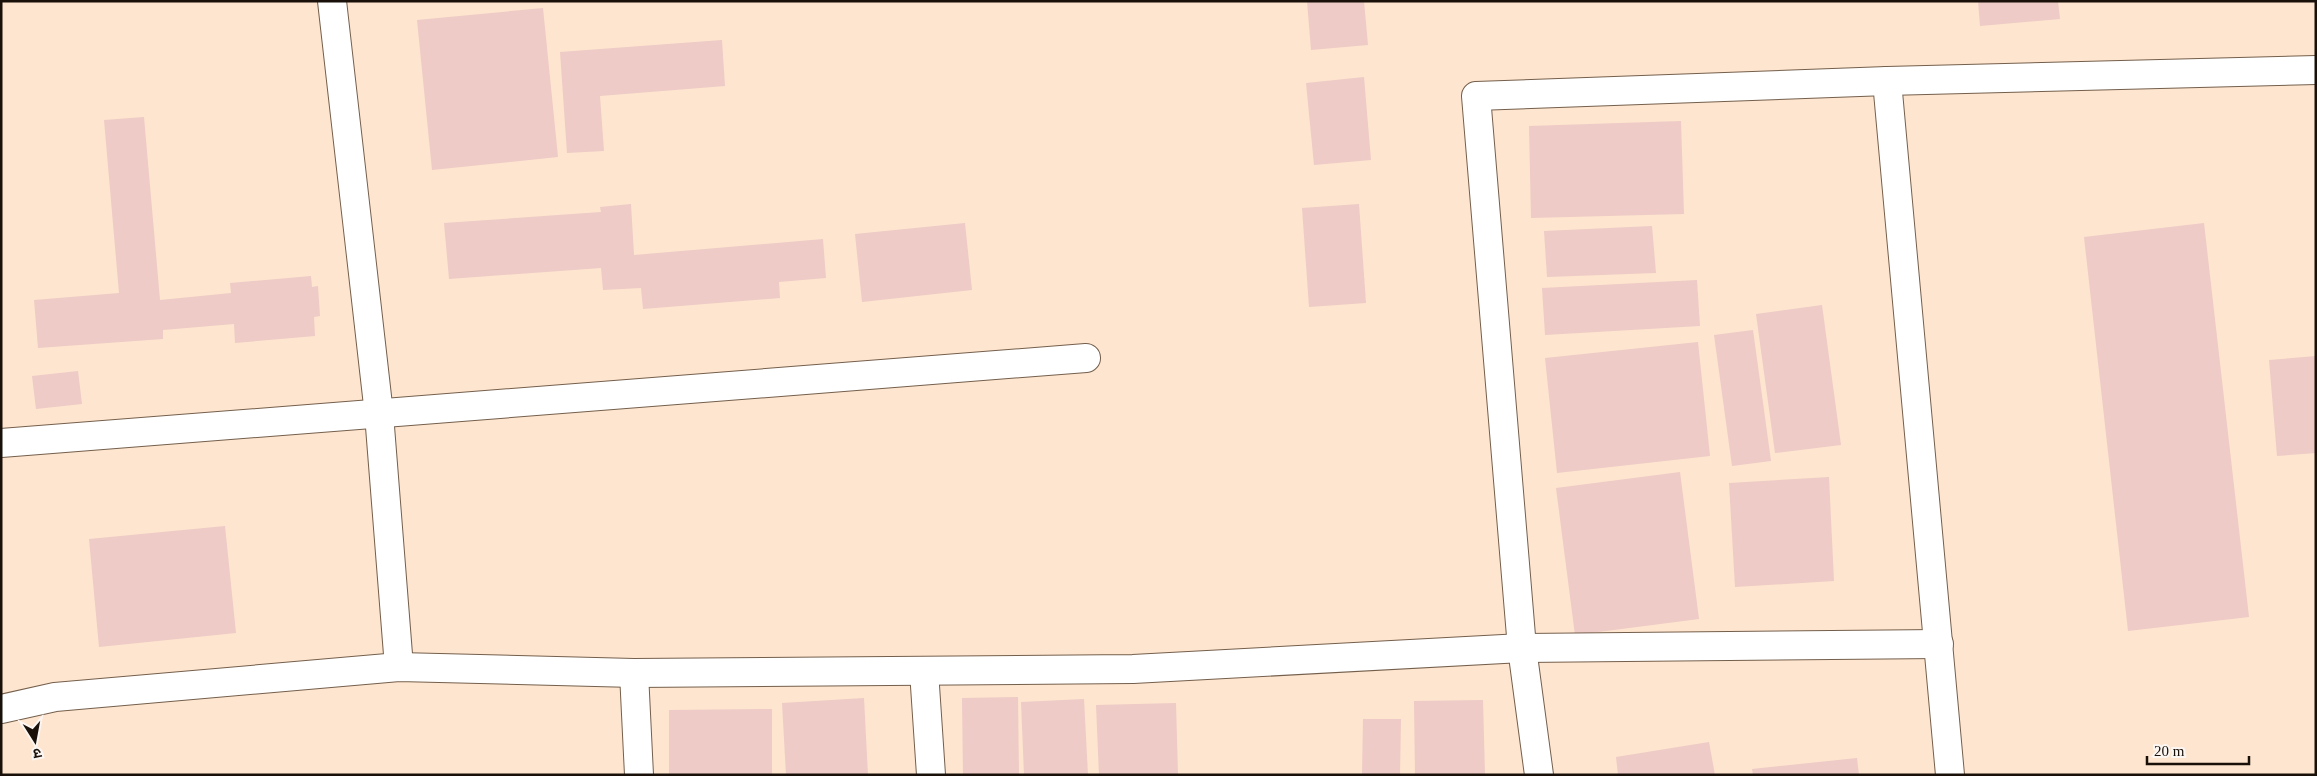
<svg xmlns="http://www.w3.org/2000/svg" width="2317" height="776" font-family="'Times New Roman','Noto Sans Devanagari',serif">
	<style>
		.building { fill: #eecbc6 }
		.lines { fill: none; stroke-linecap: round; stroke-linejoin: round }
		.minor-casing { stroke: #745f4c; stroke-width: 30 }
		.minor { stroke: #fff; stroke-width: 28 }
	</style>
	<rect width="100%" height="100%" fill="#fee5cf"/>
	<g class="building">
		<polygon points="1307,1 1364,1 1368,45 1311,50"/>
		<polygon points="1978,1 2058,1 2060,19 1980,26"/>
		<polygon points="543,8 558,157 432,170 417,20"/>
		<polygon points="722,40 725,86 600,96 604,151 567,153 560,52"/>
		<polygon points="1364,77 1371,160 1314,165 1306,83"/>
		<polygon points="144,117 160,300 231,293 230,283 311,276 312,287 318,286 320,316 314,317 315,336 235,343 234,324 163,330 163,339 38,348 34,300 119,293 104,120"/>
		<polygon points="1681,121 1684,214 1531,218 1529,126"/>
		<polygon points="631,204 634,255 823,239 826,278 779,282 780,298 643,309 641,288 603,290 601,268 449,279 444,223 601,212 600,207"/>
		<polygon points="1359,204 1366,303 1309,307 1302,208"/>
		<polygon points="965,223 972,290 862,302 855,234"/>
		<polygon points="2204,223 2249,617 2128,631 2084,237"/>
		<polygon points="1652,226 1656,273 1547,277 1544,231"/>
		<polygon points="1697,280 1700,326 1545,335 1542,288"/>
		<polygon points="1822,305 1841,445 1775,453 1756,314"/>
		<polygon points="1753,330 1771,461 1732,466 1714,335"/>
		<polygon points="1698,342 1710,456 1557,473 1545,358"/>
		<polygon points="2316,356 2316,453 2277,456 2269,360"/>
		<polygon points="78,371 82,404 36,409 32,376"/>
		<polygon points="1680,472 1699,619 1575,635 1556,488"/>
		<polygon points="1829,477 1834,581 1735,587 1729,483"/>
		<polygon points="225,526 236,633 99,647 89,539"/>
		<polygon points="1018,697 1019,775 963,775 962,698"/>
		<polygon points="864,698 868,775 786,775 782,703"/>
		<polygon points="1084,699 1088,775 1024,775 1021,702"/>
		<polygon points="1483,700 1485,775 1415,775 1414,701"/>
		<polygon points="1176,703 1178,775 1099,775 1096,705"/>
		<polygon points="772,709 772,775 669,775 669,710"/>
		<polygon points="1363,719 1401,719 1400,775 1362,775"/>
		<polygon points="1709,742 1715,775 1618,775 1616,757"/>
		<polygon points="1857,758 1859,775 1753,775 1752,769"/>
	</g>
	<g class="lines">
		<g class="minor-casing">
			<g id="minor">
				<polyline points="332,1 379,414 399,667"/>
				<polyline points="1887,81 1950,775"/>
				<polyline points="1,443 1086,358"/>
				<polyline points="924,671 931,775"/>
				<polyline points="634,673 639,775"/>
				<polyline points="1,709 55,697 399,667 634,673 1133,669 1522,648 1939,644"/>
				<polyline points="1539,775 1522,648 1476,96 1887,81 2316,70"/>
			</g>
		</g>
		<use href="#minor" class="minor"/>
	</g>
	<rect width="2317" height="776" fill="none" stroke="#191009" stroke-width="5"/>
	<g transform="translate(35 741) rotate(169)" stroke="#fcf6f2" stroke-width="4" paint-order="stroke">
	<path d="M0-4L9 19L0 12L-9 19Z" fill="#191009"/>
	<text y="-8" font-size="14" font-weight="bold" text-anchor="middle" fill="#191009">उ</text>
	</g>
	<path d="M2147 756v8h102v-8" fill="none" stroke="#191009" stroke-width="2.5"/>
	<text x="2154" y="756" font-size="15" fill="#191009" stroke="#fcf6f2" stroke-width="4" paint-order="stroke">20 m</text>
</svg>
